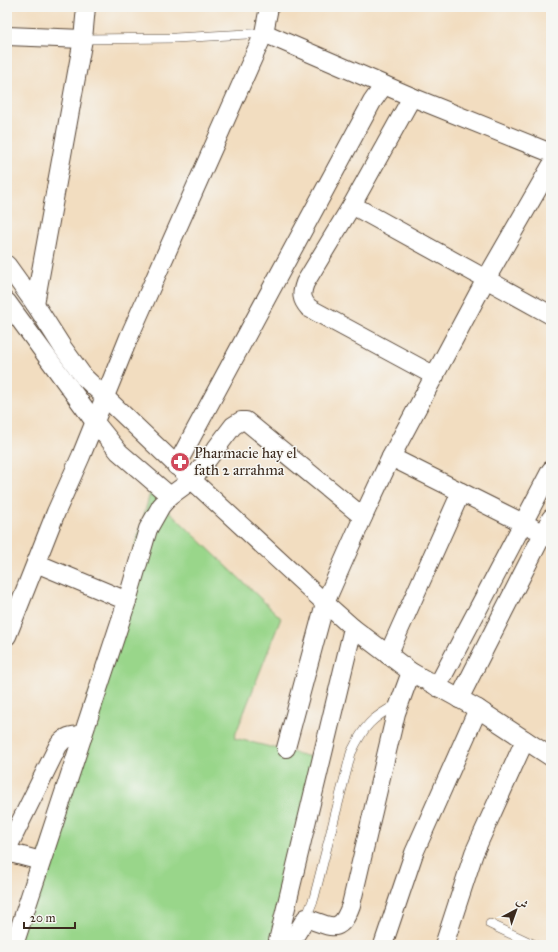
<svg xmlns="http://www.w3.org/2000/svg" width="558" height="952" font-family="'IM FELL Great Primer',Amiri,serif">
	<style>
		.green { fill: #99d68a; stroke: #6a8054 }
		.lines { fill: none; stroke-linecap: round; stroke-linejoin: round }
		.service-casing { stroke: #564536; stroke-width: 10 }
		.minor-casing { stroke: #564536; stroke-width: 20 }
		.service { stroke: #fff; stroke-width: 9 }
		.minor { stroke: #fff; stroke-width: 18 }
		.labels { text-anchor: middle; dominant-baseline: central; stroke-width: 3; stroke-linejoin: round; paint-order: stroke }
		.poi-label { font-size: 15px; fill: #3b2a1e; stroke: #f6f6f2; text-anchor: start }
	</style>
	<rect width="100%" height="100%" fill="#f6f6f2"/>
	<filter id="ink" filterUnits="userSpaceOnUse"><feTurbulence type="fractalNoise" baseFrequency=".025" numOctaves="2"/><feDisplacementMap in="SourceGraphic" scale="8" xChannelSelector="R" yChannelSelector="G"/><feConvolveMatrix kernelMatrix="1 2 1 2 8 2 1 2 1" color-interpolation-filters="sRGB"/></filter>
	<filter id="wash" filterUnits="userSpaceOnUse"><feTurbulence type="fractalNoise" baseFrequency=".012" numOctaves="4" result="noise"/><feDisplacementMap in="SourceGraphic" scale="16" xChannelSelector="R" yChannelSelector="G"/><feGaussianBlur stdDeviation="0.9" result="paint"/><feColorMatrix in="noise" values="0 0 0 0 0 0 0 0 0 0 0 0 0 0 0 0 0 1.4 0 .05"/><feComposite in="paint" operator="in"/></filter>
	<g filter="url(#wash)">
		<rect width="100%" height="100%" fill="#f2ddc0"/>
		<polygon class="green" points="150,493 281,618 234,738 327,761 281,945 12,945 143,519"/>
	</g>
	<g filter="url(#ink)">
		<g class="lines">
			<g class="service-casing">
				<g id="service">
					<polyline points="83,39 175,38 264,33"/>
					<path d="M306 918 314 898 351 753C364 726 371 718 398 704"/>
					<polyline points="490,924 535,945"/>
				</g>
			</g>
			<g class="minor-casing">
				<g id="minor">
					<polyline points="264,33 412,97 551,153"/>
					<polyline points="7,36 83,39"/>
					<path d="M412 97 352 205 305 283C301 294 301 299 309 308L435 376"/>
					<polyline points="352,205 551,315"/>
					<polyline points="7,265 35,304 63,348 84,377 192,480 325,603 353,628 411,672 478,709 551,757"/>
					<polyline points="7,302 94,421 119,452 170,496"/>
					<polyline points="35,304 83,39 86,7"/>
					<polyline points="391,457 533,528"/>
					<polyline points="176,466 372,102 384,85"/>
					<polyline points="36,563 127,601"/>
					<polyline points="7,636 56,512 81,456 129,337 264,33 269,7"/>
					<polyline points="388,655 461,492"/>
					<polyline points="437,687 551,470"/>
					<polyline points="459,699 551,518"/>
					<polyline points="286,748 325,603 363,517 391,457 486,279 551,166"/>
					<path d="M7 849 58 746C64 737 72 734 83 736"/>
					<polyline points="7,852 41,861"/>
					<polyline points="14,945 127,601 148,529 161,506 170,496 192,480 233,426 241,421 246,421 363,517"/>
					<polyline points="277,945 353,628"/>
					<path d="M287 945 293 939 306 918C332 927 340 935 351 905L396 713 411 672"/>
					<polyline points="383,945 414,853 478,709"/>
					<polyline points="444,945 474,853 525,740"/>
				</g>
			</g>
			<use href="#service" class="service"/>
			<use href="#minor" class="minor"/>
		</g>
	</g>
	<defs>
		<g id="pharmacy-disc" transform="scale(1)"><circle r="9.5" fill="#d1495b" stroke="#f6f6f2"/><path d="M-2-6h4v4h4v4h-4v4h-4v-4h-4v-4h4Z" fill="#fff"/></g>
	</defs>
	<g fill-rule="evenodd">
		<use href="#pharmacy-disc" x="180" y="462"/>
	</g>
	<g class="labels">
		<g class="poi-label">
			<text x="194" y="453">Pharmacie hay el<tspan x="194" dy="17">fath 2 arrahma</tspan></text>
		</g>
	</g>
	<rect width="558" height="952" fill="none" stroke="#f6f6f2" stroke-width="24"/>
	<g transform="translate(516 910) rotate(41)" stroke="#f6f6f2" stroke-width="3" paint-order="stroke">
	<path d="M0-3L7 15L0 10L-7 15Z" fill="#3b2a1e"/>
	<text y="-6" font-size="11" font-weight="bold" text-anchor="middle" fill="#3b2a1e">ش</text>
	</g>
	<path d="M24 922v6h51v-6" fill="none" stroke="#3b2a1e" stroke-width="2"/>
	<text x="30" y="922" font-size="12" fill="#3b2a1e" stroke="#f6f6f2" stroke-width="3" paint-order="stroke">20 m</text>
</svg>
